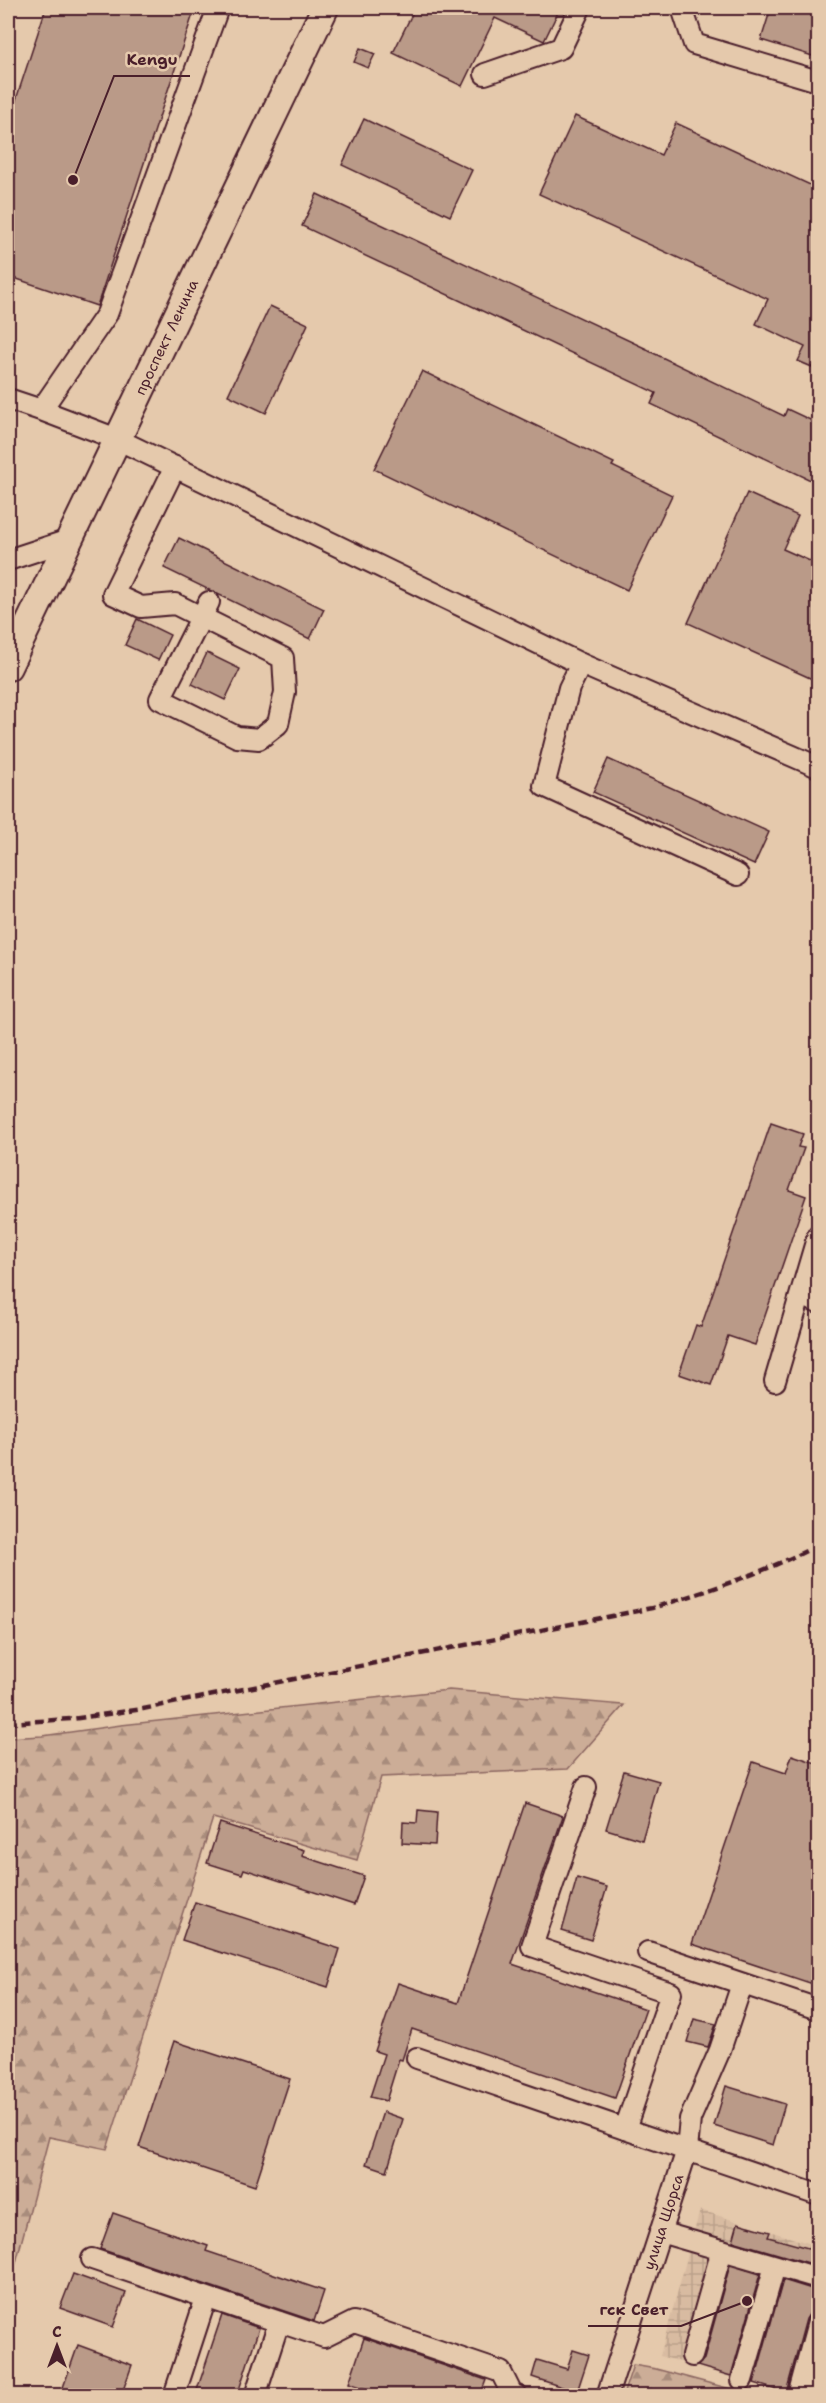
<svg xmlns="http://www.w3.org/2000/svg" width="826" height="2403" font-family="'Shantell Sans',sans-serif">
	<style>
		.industrial { fill: url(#industrial-grid) }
		.forest { fill: url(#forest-firs); stroke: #8b6661; stroke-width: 1.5 }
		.building { fill: #ba9a88; stroke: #4a1f2b; stroke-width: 1.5 }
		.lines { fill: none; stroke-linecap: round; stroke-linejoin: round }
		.minor-casing { stroke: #4a1f2b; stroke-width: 24 }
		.major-casing { stroke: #4a1f2b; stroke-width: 30 }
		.minor { stroke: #e5c9ac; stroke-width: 20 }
		.major { stroke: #e5c9ac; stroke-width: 26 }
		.rail { stroke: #4a1f2b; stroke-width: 4.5; stroke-dasharray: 9 4.5; stroke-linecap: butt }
		.labels { text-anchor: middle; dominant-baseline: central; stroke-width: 5; stroke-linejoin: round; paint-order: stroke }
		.street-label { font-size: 15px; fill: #4a1f2b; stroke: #e5c9ac }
		.leader { fill: none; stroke: #4a1f2b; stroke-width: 2 }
		.callout-dot { fill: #4a1f2b; stroke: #e5c9ac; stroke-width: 2 }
		.callout-label { font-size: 16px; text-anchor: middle; font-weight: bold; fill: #4a1f2b; stroke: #e5c9ac; stroke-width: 5; stroke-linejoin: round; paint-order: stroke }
	</style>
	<defs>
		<pattern id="industrial-grid" width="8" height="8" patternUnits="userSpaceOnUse" patternTransform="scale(1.5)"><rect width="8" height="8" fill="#d8bba1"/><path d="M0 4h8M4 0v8" fill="none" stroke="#bba08b"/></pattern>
		<pattern id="forest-firs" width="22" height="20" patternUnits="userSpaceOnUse" patternTransform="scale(1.5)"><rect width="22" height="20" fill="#ccad97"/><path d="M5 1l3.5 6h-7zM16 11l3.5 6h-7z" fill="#a88c7b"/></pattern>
	</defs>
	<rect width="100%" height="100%" fill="#e5c9ac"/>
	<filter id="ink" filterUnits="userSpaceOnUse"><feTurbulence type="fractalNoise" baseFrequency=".0167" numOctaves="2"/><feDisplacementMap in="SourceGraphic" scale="12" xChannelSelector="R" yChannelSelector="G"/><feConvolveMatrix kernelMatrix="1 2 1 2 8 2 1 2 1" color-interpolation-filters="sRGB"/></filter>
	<g filter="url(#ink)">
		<polygon class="industrial" points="700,2210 818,2246 818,2395 786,2393 660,2356"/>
		<g class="forest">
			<polygon points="449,1690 624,1705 568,1769 381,1777 357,1860 213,1818 107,2149 49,2137 8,2293 8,1738 42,1736 121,1725"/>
			<polygon points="633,2365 656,2369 753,2395 623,2395"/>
		</g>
		<g class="building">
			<polygon points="46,8 195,8 97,306 8,276 8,124"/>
			<polygon points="415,8 560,8 544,41 495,18 462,86 393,53"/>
			<polygon points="771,8 819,8 819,58 761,40"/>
			<polygon points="360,48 375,54 368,68 354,62"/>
			<polygon points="575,116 661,155 676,123 819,189 819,370 798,361 805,347 756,324 768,299 539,194"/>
			<polygon points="364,119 472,170 450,216 342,165"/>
			<polygon points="317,194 649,350 649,351 784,416 787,409 819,424 819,484 651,404 656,393 302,226"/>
			<polygon points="270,306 308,324 266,413 228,395"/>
			<polygon points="422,371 614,463 612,466 672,495 627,590 374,469"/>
			<polygon points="747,493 798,516 783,549 819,565 819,682 688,623"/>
			<polygon points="179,538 324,609 310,639 164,568"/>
			<polygon points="137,619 170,635 158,660 125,645"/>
			<polygon points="207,653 240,669 225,700 192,684"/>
			<polygon points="608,759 769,832 754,865 593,792"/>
			<polygon points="771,1123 803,1134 798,1147 804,1148 789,1190 806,1196 755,1345 728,1336 711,1385 679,1374 696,1325 701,1327"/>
			<polygon points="792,1755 819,1764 819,1986 692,1944 753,1762 786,1773"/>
			<polygon points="624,1771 659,1781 642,1840 606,1829"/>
			<polygon points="525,1803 563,1816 512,1964 646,2009 615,2098 412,2029 402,2060 399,2059 386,2101 370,2097 384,2054 375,2051 398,1983 458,2003"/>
			<polygon points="418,1810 437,1812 435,1845 402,1843 403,1822 417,1823"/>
			<polygon points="220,1823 304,1850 302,1856 364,1876 354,1905 244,1869 242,1874 207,1863"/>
			<polygon points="577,1878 607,1887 591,1940 562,1931"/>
			<polygon points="195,1902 340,1949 328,1987 182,1940"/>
			<polygon points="694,2019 716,2024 708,2047 687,2042"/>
			<polygon points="174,2041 290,2079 255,2186 139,2147"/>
			<polygon points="726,2086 785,2104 773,2145 714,2126"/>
			<polygon points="383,2112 403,2119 387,2171 366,2164"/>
			<polygon points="113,2213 208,2246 206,2251 324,2291 314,2321 100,2249"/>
			<polygon points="738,2223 770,2232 768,2237 819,2251 819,2266 733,2241"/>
			<polygon points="730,2265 760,2274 731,2376 697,2366 704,2359"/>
			<polygon points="73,2274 126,2293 113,2327 60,2308"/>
			<polygon points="783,2280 815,2290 811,2305 819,2306 819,2310 810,2313 806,2319 786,2393 754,2383"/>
			<polygon points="222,2315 259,2328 237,2396 195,2396"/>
			<polygon points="364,2338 486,2380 480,2396 387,2396 349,2383"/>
			<polygon points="78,2345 132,2365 121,2396 60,2396"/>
			<polygon points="573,2350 589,2355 577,2392 532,2377 537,2360 567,2369"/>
		</g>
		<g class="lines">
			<g class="minor-casing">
				<g id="minor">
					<polyline points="682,8 694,44 818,81"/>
					<polyline points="485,74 561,48 580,8"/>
					<polyline points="8,399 41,410 117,439 581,664 818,767"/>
					<polyline points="41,410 107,314 218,8"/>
					<polyline points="175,467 113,594 141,607 175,604 283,658 285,692 278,724 259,739 237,737 160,699 209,602"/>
					<polyline points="8,560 69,540"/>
					<polyline points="581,664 569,688 544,786 738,875"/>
					<polyline points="801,1294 818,1303"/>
					<polyline points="775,1381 818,1235"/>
					<polyline points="586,1787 532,1946 671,1993 625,2129"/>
					<polyline points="648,1952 818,2009"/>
					<polyline points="417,2058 818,2195"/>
					<polyline points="660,2232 818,2278"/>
					<polyline points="92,2259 324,2337 354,2322 501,2372 512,2394 517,2396"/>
					<polyline points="692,2356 722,2250"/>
					<polyline points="742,2380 775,2266"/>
					<polyline points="174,2396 206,2298"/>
					<polyline points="255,2396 279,2322"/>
					<path id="s1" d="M607 2396 687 2150 690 2119 720 2050 742 1984"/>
					<polyline points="798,2396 818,2322"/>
				</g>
			</g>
			<g class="major-casing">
				<g id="major">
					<path id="s2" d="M8 667 325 8"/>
				</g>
			</g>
			<use href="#minor" class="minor"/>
			<use href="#major" class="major"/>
			<path class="rail" d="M8 1723 71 1719 143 1709 652 1608C709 1591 765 1572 818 1545"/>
		</g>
	</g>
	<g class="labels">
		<g class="street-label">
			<text stroke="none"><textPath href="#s2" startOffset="366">проспект Ленина</textPath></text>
			<text stroke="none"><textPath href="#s1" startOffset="183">улица Щорса</textPath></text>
		</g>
	</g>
	<path class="leader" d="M73 180L114 76H190M747 2301L681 2326H588"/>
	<g class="callout-dot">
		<circle cx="73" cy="180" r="6"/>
		<circle cx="747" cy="2301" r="6"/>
	</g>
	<g class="callout-label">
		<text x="152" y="65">Kengu</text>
		<text x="634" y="2315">гск Свет</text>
	</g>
	<rect width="826" height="2403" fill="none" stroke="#e5c9ac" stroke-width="30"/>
	<rect x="15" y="15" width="796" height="2373" fill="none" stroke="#4a1f2b" stroke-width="2" filter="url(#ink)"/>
	<g transform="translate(57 2346)" stroke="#e5c9ac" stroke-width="4.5" paint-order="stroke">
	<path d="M0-4.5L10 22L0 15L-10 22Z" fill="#4a1f2b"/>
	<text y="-9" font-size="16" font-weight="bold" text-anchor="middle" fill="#4a1f2b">С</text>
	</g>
</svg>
